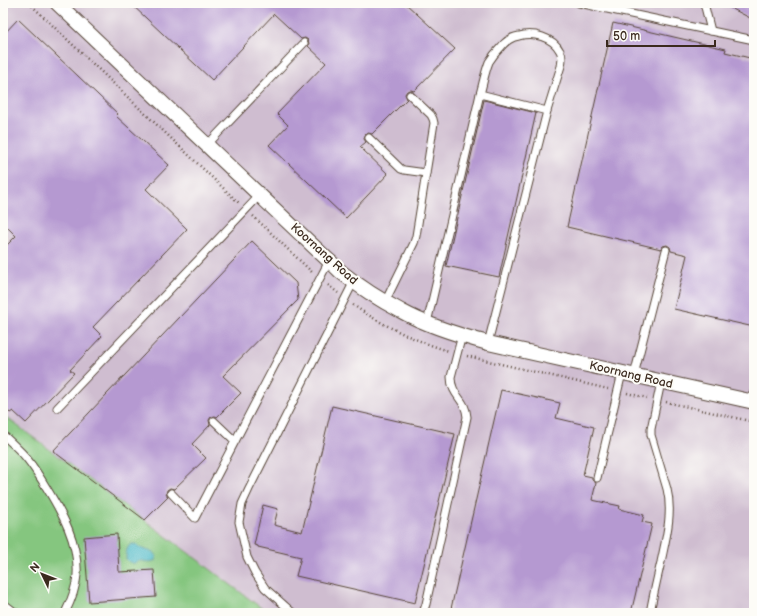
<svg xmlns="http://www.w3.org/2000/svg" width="757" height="616" font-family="'Balsamiq Sans',sans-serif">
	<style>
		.industrial { fill: #cfbdd0 }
		.green { fill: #85c67f; stroke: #60784e }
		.water { fill: #4dbac8; stroke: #447273 }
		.building { fill: #b599d1 }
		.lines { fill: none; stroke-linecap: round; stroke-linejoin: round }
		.service-casing { stroke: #564537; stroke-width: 9 }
		.minor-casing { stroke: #564537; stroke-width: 16 }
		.path { stroke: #564537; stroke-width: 2.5; stroke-dasharray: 1 3; stroke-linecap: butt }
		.service { stroke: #fff; stroke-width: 7 }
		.minor { stroke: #fff; stroke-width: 14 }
		.labels { text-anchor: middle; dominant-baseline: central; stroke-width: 4; stroke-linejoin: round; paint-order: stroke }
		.street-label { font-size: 12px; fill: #3b2a1e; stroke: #fdfcf7 }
	</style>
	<rect width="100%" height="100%" fill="#fdfcf7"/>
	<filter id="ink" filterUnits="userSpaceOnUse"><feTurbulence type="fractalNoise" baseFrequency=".025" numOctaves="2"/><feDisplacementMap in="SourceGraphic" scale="8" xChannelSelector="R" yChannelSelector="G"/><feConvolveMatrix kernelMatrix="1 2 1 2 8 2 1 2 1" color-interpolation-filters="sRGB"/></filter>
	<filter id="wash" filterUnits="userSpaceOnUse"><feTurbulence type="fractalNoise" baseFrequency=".012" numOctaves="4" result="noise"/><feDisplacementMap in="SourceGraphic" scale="16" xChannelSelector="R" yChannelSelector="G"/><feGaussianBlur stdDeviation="0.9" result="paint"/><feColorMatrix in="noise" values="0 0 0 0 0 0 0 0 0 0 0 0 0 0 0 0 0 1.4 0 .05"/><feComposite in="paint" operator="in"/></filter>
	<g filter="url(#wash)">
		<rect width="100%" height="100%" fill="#efe1c2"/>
		<polygon class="industrial" points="3,3 754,3 754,613 268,613 198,560 3,415 3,244 8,239 3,233"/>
		<polygon class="green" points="3,415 198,560 268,613 3,613"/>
		<path class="water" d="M131 544H135C137 545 140 548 143 549 150 552 158 550 156 560 148 564 145 560 138 561 134 562 136 564 132 563 129 562 128 561 126 559 126 553 126 548 131 544Z"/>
		<g id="blocks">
			<g class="building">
				<polygon points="130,3 405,3 455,49 414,91 411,90 407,91 405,94 407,99 372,134 368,133 365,135 364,139 366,142 360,147 388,174 346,218 269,145 288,125 277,114 326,63 308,46 309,44 308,40 305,38 301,39 274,14 212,80"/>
				<polygon points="721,3 754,3 754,20"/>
				<polygon points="18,19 118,114 116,116 169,165 146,189 187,229 93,327 102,336 70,370 74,373 26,423 13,411 10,413 3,406 3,249 16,236 3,223 3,35"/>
				<polygon points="613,23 726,49 725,52 754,59 754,327 674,309 687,255 671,251 670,247 667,245 663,246 661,249 567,227"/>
				<polygon points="484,100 536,113 499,277 446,266"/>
				<polygon points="252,241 296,283 298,300 223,376 241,393 217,417 215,416 211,417 209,420 210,425 192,444 206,458 174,489 170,488 167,490 166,494 168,497 145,520 53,451"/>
				<polygon points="501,390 560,403 556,418 594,427 583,475 592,477 592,480 596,483 592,500 620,506 619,509 644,515 642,522 652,524 631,613 450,613"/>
				<polygon points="332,406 455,434 415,603 296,576 301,557 258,547 258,546 254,545 263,505 278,509 274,525 302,532"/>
				<polygon points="117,534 119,572 154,570 156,597 89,602 84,537"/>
			</g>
		</g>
	</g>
	<g filter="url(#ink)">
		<use href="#blocks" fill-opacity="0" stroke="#564537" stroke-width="1"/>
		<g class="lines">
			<g class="service-casing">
				<g id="service">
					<polyline points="579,3 754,40"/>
					<polyline points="704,3 711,31"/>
					<path d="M480 94C483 84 485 72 489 62 492 57 497 51 501 47 505 42 512 37 519 36 533 32 553 37 560 51 563 56 562 61 561 66L547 111 488 343"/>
					<polyline points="369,138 401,169 404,170 426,173"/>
					<polyline points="207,145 304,43"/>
					<polyline points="385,302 414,243 416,236 434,123 433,119 431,115 410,95"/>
					<polyline points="427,323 480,94 547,111"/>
					<polyline points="634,375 666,250"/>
					<polyline points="752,402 754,392"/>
					<polyline points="57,408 260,195"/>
					<polyline points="214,421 235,441"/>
					<path d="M3 435C9 440 15 446 21 452 31 462 38 474 46 487 62 513 79 543 77 575 76 589 71 601 65 613"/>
					<polyline points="597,478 622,373"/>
					<polyline points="171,493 195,518 329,261"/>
					<polyline points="3,603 16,613"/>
					<polyline points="293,613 265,588 255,573 247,557 239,522 242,504 249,489 354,281"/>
					<path d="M423 613 426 604 467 417C466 399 451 396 451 377L462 335"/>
					<path d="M650 613C653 596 657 579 661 562 666 538 673 513 667 489L651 435V429L661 382"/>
				</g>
			</g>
			<g class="minor-casing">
				<path id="minor" d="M57 3 327 259C332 263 337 268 341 272 360 287 380 300 401 311 428 326 458 335 488 343L754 402"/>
			</g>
			<g class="path">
				<polyline points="29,3 239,203"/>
				<polyline points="253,216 313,273"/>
				<polyline points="328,285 338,293"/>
				<path d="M353 305C382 325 415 341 449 351"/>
				<polyline points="467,356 608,389"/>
				<polyline points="627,393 647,398"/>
				<polyline points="666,402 754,422"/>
			</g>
			<use href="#service" class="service"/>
			<use href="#minor" class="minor"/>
		</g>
	</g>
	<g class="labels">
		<g class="street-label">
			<text transform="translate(324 254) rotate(42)">Koornang Road</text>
			<text transform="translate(631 375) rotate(13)">Koornang Road</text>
		</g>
	</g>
	<rect width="757" height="616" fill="none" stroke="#fdfcf7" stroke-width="16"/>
	<g transform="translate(42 574) rotate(313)" stroke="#fdfcf7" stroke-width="3" paint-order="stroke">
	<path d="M0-3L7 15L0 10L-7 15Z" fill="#3b2a1e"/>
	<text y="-6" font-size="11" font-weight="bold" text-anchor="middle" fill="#3b2a1e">N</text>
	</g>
	<path d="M607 40v6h108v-6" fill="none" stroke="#3b2a1e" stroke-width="2"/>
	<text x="613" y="40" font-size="12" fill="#3b2a1e" stroke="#fdfcf7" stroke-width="3" paint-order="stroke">50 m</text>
</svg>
